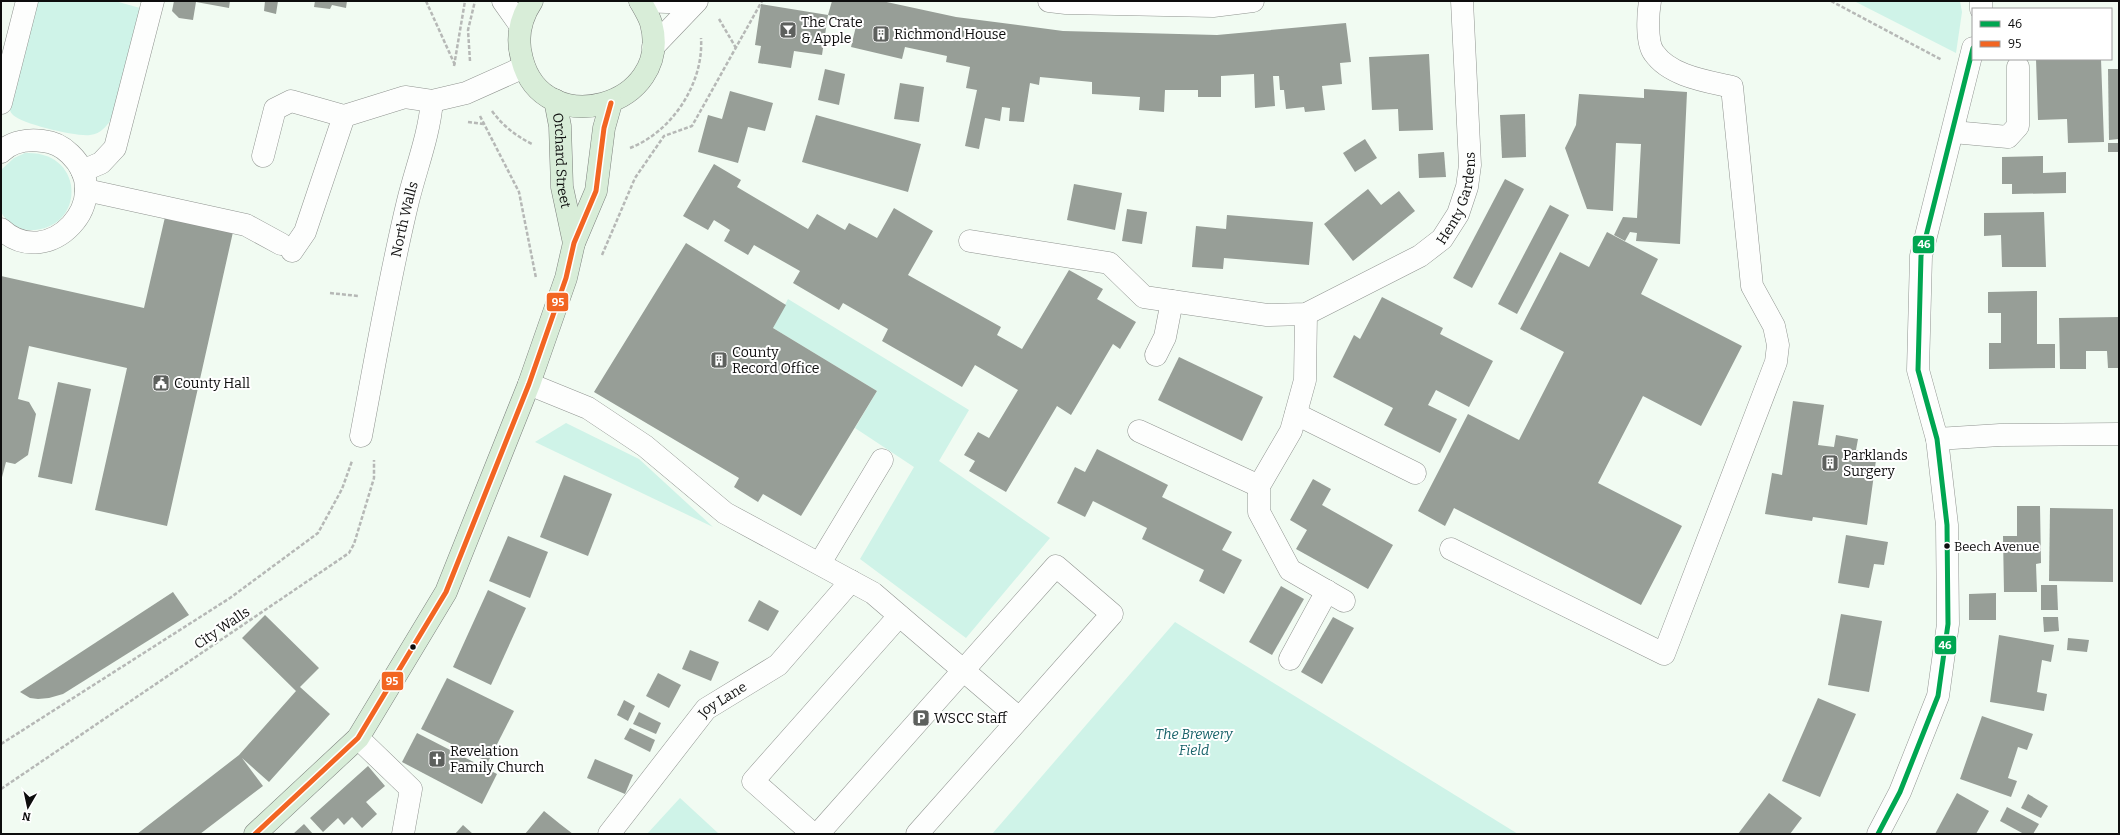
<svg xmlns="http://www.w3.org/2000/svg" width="2120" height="835" font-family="Bitter,serif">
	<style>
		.green { fill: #cff3e8 }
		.building { fill: #979e97 }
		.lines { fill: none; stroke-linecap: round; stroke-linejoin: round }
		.minor-casing { stroke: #909490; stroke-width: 23 }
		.major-casing { stroke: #7d817d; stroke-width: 23 }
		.path { stroke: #b6b8b6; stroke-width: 2.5; stroke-dasharray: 4 2; stroke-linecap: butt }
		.minor { stroke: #fdfefd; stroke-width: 22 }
		.major { stroke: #d8edd8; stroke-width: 22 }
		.bus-1-casing { stroke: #fff; stroke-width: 8 }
		.bus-2-casing { stroke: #fff; stroke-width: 8 }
		.bus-1 { stroke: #00a651; stroke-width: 5 }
		.bus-2 { stroke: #f26522; stroke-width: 5 }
		.bus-dot { fill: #0d0d0d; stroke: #fff; stroke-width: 1.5 }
		.labels { text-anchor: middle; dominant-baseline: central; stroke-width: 4; stroke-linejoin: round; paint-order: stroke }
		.bus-label { font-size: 13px; fill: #0d0d0d; stroke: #fff; text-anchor: start }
		.poi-label { font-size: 14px; fill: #0d0d0d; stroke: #fff; text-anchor: start }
		.street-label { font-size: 14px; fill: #0d0d0d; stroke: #fff }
		.park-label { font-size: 14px; font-style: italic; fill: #18636a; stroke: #fff }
		.line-badge { stroke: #fff; stroke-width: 1.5 }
		.badge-label { font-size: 11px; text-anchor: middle; font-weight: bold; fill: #fff }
	</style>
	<rect width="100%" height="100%" fill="#f1fbf2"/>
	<g class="green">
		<path d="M35 1H115L140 8 113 116C108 125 101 134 90 135 77 137 22 124 13 115 8 110 9 104 9 98Z"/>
		<polygon points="1854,1 1960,1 1962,12 1956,53"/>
		<path d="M25 153C87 150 86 232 28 230 18 229 6 222 1 212V170L14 158Z"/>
		<polygon points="788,299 969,410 939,461 1050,538 966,638 860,559 914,467 855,428 877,391 773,328"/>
		<polygon points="566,423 639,459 713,527 535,442"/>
		<polygon points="1175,622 1518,834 992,834"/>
		<polygon points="680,798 719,834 647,834"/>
	</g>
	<g class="building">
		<polygon points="174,1 230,1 229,8 196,2 193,20 179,18 172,11"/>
		<polygon points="265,1 278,1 276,14 264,11"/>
		<polygon points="315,1 347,1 346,8 332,5 330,9 314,7"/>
		<polygon points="832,1 882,1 956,17 1063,31 1217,35 1346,23 1351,62 1340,63 1342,84 1322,86 1325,110 1305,112 1304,107 1286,109 1284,90 1280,90 1279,76 1273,76 1275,106 1255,108 1254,74 1221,76 1221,97 1198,97 1198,90 1165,90 1164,112 1139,110 1140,97 1092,94 1092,82 1040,77 1039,85 1030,83 1024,122 1009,121 1010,108 1002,107 1000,121 985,118 979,149 965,146 977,90 966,88 970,67 946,62 947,56 905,47 902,59 851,47 857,22 828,15"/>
		<polygon points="761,4 828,15 822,55 794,51 791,68 758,63 761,46 755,45"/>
		<polygon points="1429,54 1433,130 1399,131 1398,109 1372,110 1369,57"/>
		<polygon points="2036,59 2101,59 2104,142 2068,143 2067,119 2038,120"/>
		<polygon points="825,69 845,74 839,105 818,100"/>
		<polygon points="2108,69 2119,69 2119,139 2109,140"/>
		<polygon points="900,83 924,87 919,122 894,119"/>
		<polygon points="1644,89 1687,92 1680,244 1636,241 1637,233 1630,232 1625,241 1614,235 1623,217 1637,218 1641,144 1616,143 1613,211 1587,209 1565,148 1576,125 1579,94 1644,98"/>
		<polygon points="730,91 773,103 765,131 748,127 738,163 698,152 708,115 722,119"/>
		<polygon points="1525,114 1526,157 1502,158 1500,115"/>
		<polygon points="816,115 921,144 908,192 802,162"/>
		<polygon points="1365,139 1377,158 1355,172 1343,153"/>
		<rect x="2108" y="143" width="11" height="9"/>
		<polygon points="1444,152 1446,177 1419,178 1418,154"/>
		<polygon points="2043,156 2043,173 2066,172 2066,193 2012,194 2012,184 2002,184 2002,157"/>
		<polygon points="714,164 741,180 737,187 808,229 817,214 845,230 849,223 877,238 894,208 933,231 908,275 1001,327 997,335 1022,349 1069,270 1103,289 1097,299 1136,322 1120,349 1113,344 1071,415 1057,406 1006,492 969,471 975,461 964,455 978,432 989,438 1018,390 975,365 962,387 882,341 888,329 843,303 839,310 793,283 800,271 754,245 748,255 724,241 730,230 714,220 708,230 683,216"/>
		<polygon points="1505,179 1524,189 1472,288 1453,278"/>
		<polygon points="1074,184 1122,193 1115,230 1067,220"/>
		<polygon points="1368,189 1381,205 1399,191 1415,211 1353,261 1324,224"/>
		<polygon points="1550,205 1569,215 1517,314 1498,304"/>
		<polygon points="1127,209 1147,212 1142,244 1122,241"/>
		<polygon points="2044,212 2046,267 2002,267 2001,235 1984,236 1984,213"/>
		<polygon points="1227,215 1313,222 1309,265 1224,258 1223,269 1192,267 1196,226 1226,229"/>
		<polygon points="165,217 233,232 167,526 95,510 127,368 29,346 18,399 29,402 36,414 28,455 15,464 6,462 1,481 1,276 144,308"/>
		<polygon points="1607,232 1658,259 1641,294 1742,346 1701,426 1643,396 1598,483 1682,526 1641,605 1454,508 1445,526 1418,511 1468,414 1519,440 1564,352 1520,329 1560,252 1589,267"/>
		<polygon points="686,243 786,305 773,328 877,391 801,516 763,494 758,502 734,487 739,478 594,392"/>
		<polygon points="2037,291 2037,344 2055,344 2055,368 1989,369 1989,343 2001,343 2001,313 1988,313 1988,292"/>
		<polygon points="1382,297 1443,328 1440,334 1493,361 1469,407 1436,390 1428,405 1457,419 1440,453 1384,425 1393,408 1333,377 1354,335 1360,339"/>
		<polygon points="2119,317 2119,368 2108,368 2107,351 2086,351 2086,369 2060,369 2059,318"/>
		<polygon points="1179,357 1263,397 1242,441 1158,400"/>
		<polygon points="58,382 91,389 72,484 38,477"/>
		<polygon points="1793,401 1824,405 1818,445 1834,447 1836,435 1858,439 1856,450 1877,453 1867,525 1813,517 1812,521 1765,514 1772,473 1782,475"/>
		<polygon points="1097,449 1168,485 1162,497 1232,532 1222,550 1242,560 1224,594 1199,581 1204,570 1142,539 1147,528 1093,501 1085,517 1057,503 1075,467 1085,472"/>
		<polygon points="564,475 612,494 588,556 540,537"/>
		<polygon points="1313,479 1331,489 1322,505 1393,545 1368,589 1296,549 1307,530 1290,520"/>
		<polygon points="2017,506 2040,506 2041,563 2036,564 2037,592 2004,592 2003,536 2017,536"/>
		<polygon points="2050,508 2113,509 2113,582 2049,581"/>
		<polygon points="1846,535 1888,542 1884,565 1874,564 1869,588 1838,583"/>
		<polygon points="508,536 548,552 530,598 489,581"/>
		<polygon points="2041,585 2057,585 2058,610 2041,610"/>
		<polygon points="1281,586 1304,599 1272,655 1249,642"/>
		<polygon points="488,590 526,608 491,685 453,667"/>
		<polygon points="173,592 189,615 63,694 49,698 38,699 30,698 20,692"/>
		<polygon points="1996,593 1996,620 1969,620 1969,594"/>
		<polygon points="759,600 779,611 768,631 748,621"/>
		<polygon points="1841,614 1882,621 1869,692 1828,685"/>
		<polygon points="265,615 319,668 300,687 330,714 269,782 242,758 263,786 200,834 137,834 239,755 296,691 242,638"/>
		<polygon points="1333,617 1354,628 1322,684 1301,672"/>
		<polygon points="2043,617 2058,617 2059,631 2044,632"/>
		<polygon points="1999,635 2054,645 2051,662 2042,660 2037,692 2047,694 2044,711 1990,702"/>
		<polygon points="2068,638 2089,640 2087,652 2067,650"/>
		<polygon points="690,650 719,662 711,681 682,669"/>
		<polygon points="658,673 681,685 669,708 646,696"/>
		<polygon points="447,678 514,711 488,762 421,729"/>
		<polygon points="1818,698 1856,714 1820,797 1782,781"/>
		<polygon points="624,700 635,706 628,721 617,715"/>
		<polygon points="639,712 661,723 656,734 633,724"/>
		<polygon points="1982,716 2033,734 2027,750 2018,747 2008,778 2017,781 2011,797 1960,779"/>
		<polygon points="630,728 655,740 650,752 624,739"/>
		<polygon points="417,733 497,774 482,804 402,762"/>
		<polygon points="595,759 633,775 625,794 587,778"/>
		<polygon points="368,766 385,786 366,802 377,814 362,828 352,817 344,825 338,818 323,832 310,818"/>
		<polygon points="1769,793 1802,818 1790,834 1738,834"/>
		<polygon points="1957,793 1989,811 1976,834 1935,834"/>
		<polygon points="2028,794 2048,806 2041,818 2021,808"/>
		<polygon points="2007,807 2039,824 2033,834 2024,834 2000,821"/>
		<polygon points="544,811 560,824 573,834 525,834"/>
		<polygon points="304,824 313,834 293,834"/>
		<polygon points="463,825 473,834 455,834"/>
	</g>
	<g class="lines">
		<g class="minor-casing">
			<g id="minor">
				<polyline points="503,1 520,25"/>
				<polyline points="640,1 694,3"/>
				<polyline points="1049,1 1066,3 1213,6 1253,1"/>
				<polyline points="1981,9 1981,1"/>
				<polyline points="653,47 697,1"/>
				<polyline points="1,103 27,1"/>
				<polyline points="1953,132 2008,137 2018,126 2018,67"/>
				<path d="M1 152C12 141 29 139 43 141 54 142 63 147 70 154 118 200 48 273 1 229"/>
				<polyline points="263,156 275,109 291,101 344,116 405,97 432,101 466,93 524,67"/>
				<polyline points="82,171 101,163 115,148 153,1"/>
				<polyline points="86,190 246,225 281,244"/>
				<path id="s1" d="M970 241 1109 263 1144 297 1267 315 1306 314 1420 256 1442 239 1458 214 1467 187 1470 165 1462 1"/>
				<polyline points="292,251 305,232 344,116"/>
				<polyline points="1306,314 1305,380 1291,431 1259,486 1259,512 1290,570 1344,601"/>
				<polyline points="1156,355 1165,337 1172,301"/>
				<polyline points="529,384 588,408 645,446 725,513 873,593 1019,718"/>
				<polyline points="1296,414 1415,473"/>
				<polyline points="1139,431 1259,486"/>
				<path id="s2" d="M361 436C376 357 389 279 408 201 416 168 429 136 432 101"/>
				<polyline points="1937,439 2000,435 2119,434"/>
				<path d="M1451 549 1664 654 1776 362 1778 345 1774 326 1752 286 1732 87C1706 81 1670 76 1654 53 1646 43 1648 13 1650 1"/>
				<polyline points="820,563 882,460"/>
				<polyline points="1290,659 1327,591"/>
				<polyline points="358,738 411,789 403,834"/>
				<path id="s3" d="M609 834 706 709 778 665 851 581"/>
				<polyline points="813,834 753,781 899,616"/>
				<polyline points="818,834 1056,566 1112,614 917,834"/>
				<polyline points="1878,834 1900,792 1938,696 1948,624 1947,525 1937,439 1918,370 1921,256 1973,48"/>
			</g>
		</g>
		<g class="major-casing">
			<g id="major">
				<path d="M532 1C520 19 516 38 522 59 543 142 674 107 651 23 649 16 644 8 640 1"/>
				<path id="s4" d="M555 100 560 126 562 187 574 243"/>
				<polyline points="255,834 358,738 446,592 529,384 566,278 574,243 596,191 604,128 611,103"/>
			</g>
		</g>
		<g class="path">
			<polyline points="426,1 455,65"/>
			<polyline points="1831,1 1942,60"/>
			<polyline points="719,19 736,48"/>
			<polyline points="470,61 468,30 475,1"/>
			<polyline points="454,66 465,1"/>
			<path d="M492 111C503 126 516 136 532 144"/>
			<polyline points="480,116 519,192 536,278"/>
			<polyline points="468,122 483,124"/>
			<path d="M630 148C672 132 704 83 701 38"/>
			<polyline points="602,255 635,178 664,136 692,126 762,1"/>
			<polyline points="330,293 358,296"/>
			<polyline points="1,744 230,598 318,533 342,489 352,461"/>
			<polyline points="1,789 349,553 354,544 374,478 374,460"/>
		</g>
		<use href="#minor" class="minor"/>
		<use href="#major" class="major"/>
		<g class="bus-1-casing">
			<polyline id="bus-1" points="1878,834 1900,792 1938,696 1948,624 1947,525 1937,439 1918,370 1921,256 1973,48"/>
		</g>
		<g class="bus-2-casing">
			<polyline id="bus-2" points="255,834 358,738 446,592 529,384 566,278 574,243 596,191 604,128 611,103"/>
		</g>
		<use href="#bus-1" class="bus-1"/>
		<use href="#bus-2" class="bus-2"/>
	</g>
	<defs>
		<g id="bar-square" transform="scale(0.9)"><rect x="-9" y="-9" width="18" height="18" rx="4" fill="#5d605d" stroke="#fff"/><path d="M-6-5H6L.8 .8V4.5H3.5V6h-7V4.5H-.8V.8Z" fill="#fff"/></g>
		<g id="building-square" transform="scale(0.9)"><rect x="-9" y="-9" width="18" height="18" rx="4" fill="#5d605d" stroke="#fff"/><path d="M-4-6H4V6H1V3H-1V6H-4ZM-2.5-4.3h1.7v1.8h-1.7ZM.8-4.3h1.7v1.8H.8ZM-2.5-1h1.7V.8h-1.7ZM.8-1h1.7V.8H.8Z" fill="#fff"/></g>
		<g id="civic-square" transform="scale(0.9)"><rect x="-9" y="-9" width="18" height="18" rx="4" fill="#5d605d" stroke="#fff"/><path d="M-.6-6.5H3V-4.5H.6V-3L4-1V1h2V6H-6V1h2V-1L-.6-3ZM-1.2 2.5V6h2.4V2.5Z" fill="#fff"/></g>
		<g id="parking-square" transform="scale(0.9)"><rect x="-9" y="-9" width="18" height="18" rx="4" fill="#5d605d" stroke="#fff"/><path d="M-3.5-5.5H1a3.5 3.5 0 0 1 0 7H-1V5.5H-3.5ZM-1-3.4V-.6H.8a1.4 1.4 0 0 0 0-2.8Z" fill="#fff"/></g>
		<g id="church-square" transform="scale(0.9)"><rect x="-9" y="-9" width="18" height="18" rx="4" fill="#5d605d" stroke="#fff"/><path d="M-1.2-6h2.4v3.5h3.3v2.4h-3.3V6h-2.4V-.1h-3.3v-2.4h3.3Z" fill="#fff"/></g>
	</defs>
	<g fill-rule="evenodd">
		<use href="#bar-square" x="788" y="30"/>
		<use href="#building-square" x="881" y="34"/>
		<use href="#building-square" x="719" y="360"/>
		<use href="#civic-square" x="161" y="383"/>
		<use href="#building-square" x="1830" y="463"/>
		<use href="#parking-square" x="921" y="718"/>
		<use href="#church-square" x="437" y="759"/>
	</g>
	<g class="bus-dot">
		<circle cx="1947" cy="546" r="3.5"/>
		<circle cx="413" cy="647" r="3.5"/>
	</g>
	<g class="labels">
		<g class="bus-label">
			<text x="1954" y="546">Beech Avenue</text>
		</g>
		<g class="poi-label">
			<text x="801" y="22">The Crate<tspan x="801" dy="16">&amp; Apple</tspan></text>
			<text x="894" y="34">Richmond House</text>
			<text x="732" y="352">County<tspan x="732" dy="16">Record Office</tspan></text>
			<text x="174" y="383">County Hall</text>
			<text x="1843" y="455">Parklands<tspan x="1843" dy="16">Surgery</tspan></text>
			<text x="934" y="718">WSCC Staff</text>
			<text x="450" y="751">Revelation<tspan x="450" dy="16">Family Church</tspan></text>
		</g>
		<g class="street-label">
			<text stroke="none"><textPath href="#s4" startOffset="61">Orchard Street</textPath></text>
			<text stroke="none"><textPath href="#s1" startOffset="553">Henty Gardens</textPath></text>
			<text stroke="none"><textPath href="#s2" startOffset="221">North Walls</textPath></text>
			<text transform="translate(222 628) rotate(-34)">City Walls</text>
			<text stroke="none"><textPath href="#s3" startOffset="177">Joy Lane</textPath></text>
		</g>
		<g class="park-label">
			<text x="1194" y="734">The Brewery<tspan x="1194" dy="16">Field</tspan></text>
		</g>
	</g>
	<g class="line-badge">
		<rect x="1912" y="235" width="23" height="19" rx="4" fill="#00a651"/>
		<rect x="546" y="292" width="23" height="20" rx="4" fill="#f26522"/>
		<rect x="1934" y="635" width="23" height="20" rx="4" fill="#00a651"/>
		<rect x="381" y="671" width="23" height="20" rx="4" fill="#f26522"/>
	</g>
	<g class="badge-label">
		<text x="1924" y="248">46</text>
		<text x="558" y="306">95</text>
		<text x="1945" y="649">46</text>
		<text x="392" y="685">95</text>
	</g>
	<rect width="2120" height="835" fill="none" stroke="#0d0d0d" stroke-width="4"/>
	<rect x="1972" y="8" width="140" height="52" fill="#ffffff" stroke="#9e9e9e"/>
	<rect x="1980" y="21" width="20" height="6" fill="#00a651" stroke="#9e9e9e"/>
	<text x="2008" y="28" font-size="12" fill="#0d0d0d">46</text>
	<rect x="1980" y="41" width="20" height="6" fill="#f26522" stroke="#9e9e9e"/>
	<text x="2008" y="48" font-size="12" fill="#0d0d0d">95</text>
	<g transform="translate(28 807) rotate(189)" stroke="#ffffff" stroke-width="3" paint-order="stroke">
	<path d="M0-3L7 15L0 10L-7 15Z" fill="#0d0d0d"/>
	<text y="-6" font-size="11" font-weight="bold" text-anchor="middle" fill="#0d0d0d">N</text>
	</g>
</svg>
